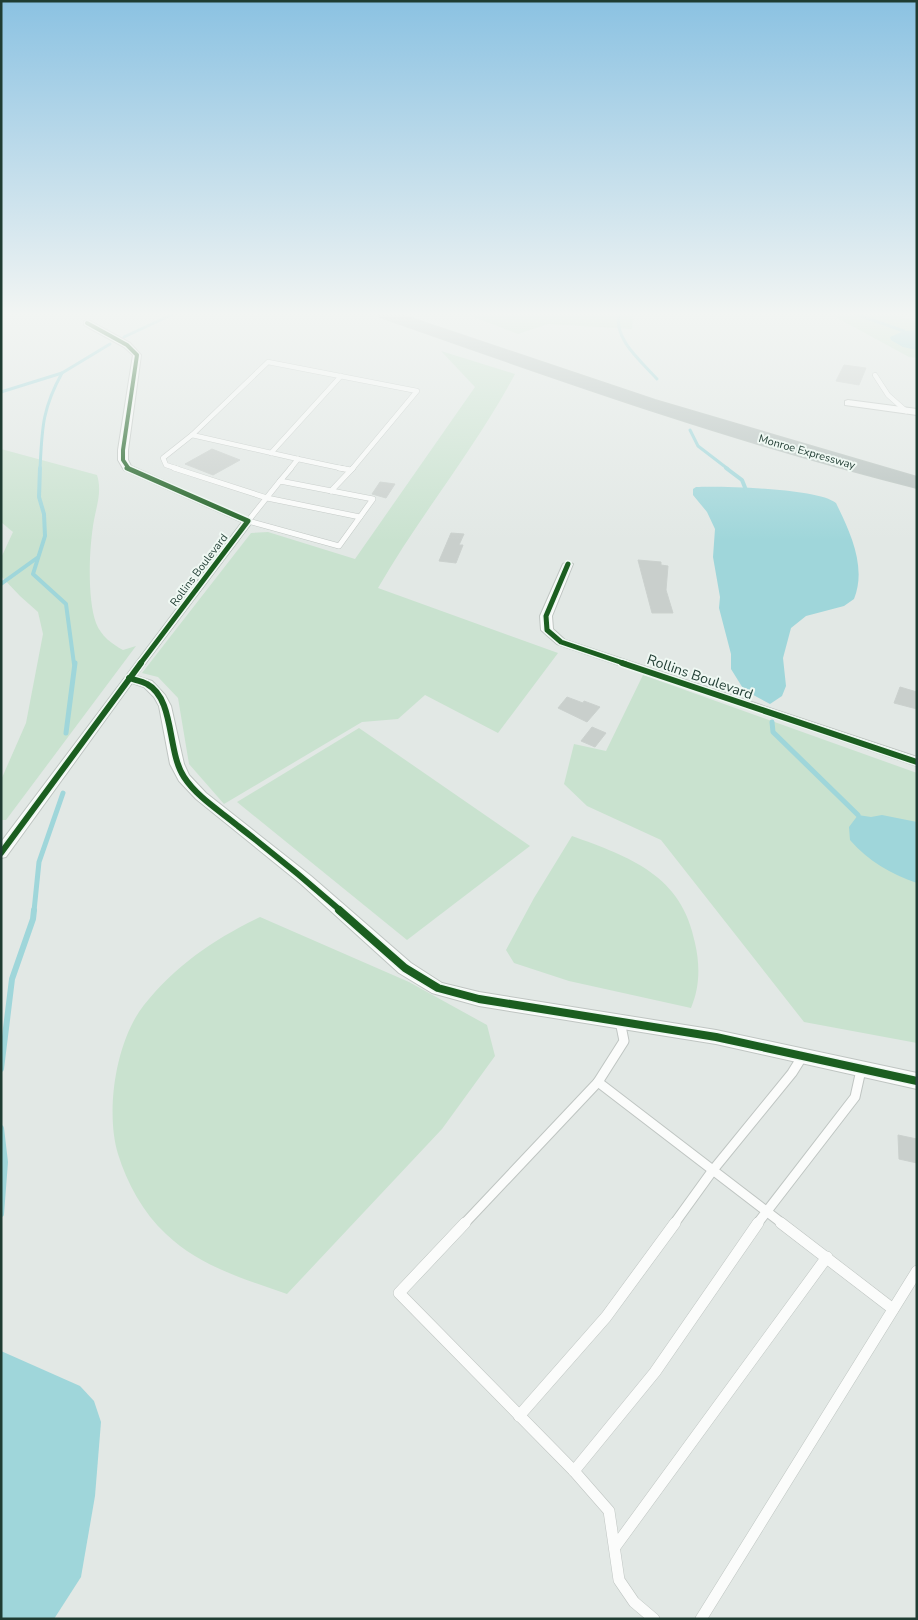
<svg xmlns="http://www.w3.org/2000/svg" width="918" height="1620" font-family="'Nunito Sans',sans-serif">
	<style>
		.green { fill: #c9e2cf }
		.water { fill: #9fd6da }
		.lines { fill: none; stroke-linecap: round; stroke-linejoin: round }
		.stream-far3 { stroke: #9fd6da; stroke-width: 3 }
		.stream-far2 { stroke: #9fd6da; stroke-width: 4 }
		.stream-far1 { stroke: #9fd6da; stroke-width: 5 }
		.stream { stroke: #9fd6da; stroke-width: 6 }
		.building { fill: #c9cfcc; stroke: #cbd1ce }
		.lane-far3-casing { stroke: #bfc5c2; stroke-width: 5.5 }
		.lane-far2-casing { stroke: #bfc5c2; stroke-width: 6 }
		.lane-far1-casing { stroke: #bfc5c2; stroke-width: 11 }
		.lane-casing { stroke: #bfc5c2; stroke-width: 12 }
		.street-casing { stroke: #bfc5c2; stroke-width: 2 }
		.highway-casing { stroke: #bbc5c1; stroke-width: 2 }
		.lane-far3 { stroke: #fbfcfb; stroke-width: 4.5 }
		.lane-far2 { stroke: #fbfcfb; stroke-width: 5 }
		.lane-far1 { stroke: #fbfcfb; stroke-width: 9 }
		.lane { stroke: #fbfcfb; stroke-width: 11 }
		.street { fill: #fbfcfb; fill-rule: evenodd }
		.highway { fill: #b8c2bf; fill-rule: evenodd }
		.cycleway-far3-casing { stroke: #eff8f3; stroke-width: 5.5 }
		.cycleway-far2-casing { stroke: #eff8f3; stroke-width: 8 }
		.cycleway-far1-casing { stroke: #eff8f3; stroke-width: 9 }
		.cycleway-casing { stroke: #eff8f3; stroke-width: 11 }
		.cycleway-far3 { stroke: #1b5e20; stroke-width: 4 }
		.cycleway-far2 { stroke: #1b5e20; stroke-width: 5 }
		.cycleway-far1 { stroke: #1b5e20; stroke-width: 6 }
		.cycleway { stroke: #1b5e20; stroke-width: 8 }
		.labels { text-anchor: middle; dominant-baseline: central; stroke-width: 4; stroke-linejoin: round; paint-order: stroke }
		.far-street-label { font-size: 11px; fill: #1f3c32; stroke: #eff8f3 }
		.street-label { font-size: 14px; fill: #1f3c32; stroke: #eff8f3 }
	</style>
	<rect width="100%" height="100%" fill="#e2e8e5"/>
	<g class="green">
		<polygon points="466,314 633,314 632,329 548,324 518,334"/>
		<polygon points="830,314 892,314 917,322 917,358 909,357"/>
		<path d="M441 351 515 374C475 449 420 515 378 588L558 653 498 733 425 695 398 719 362 722 224 804 189 764 178 698 158 677 142 673 251 533 268 532 355 559 475 387Z"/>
		<path d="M1 449 97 475C102 491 97 504 94 520 89 547 87 598 96 623 101 636 112 644 123 650L136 646 6 820H1V780L26 723 43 634 38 612 20 596 1 576V558L13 532 1 522Z"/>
		<polygon points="643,675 917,773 917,1043 804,1022 661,840 587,806 564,784 574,744 606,751"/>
		<polygon points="359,728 530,846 407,940 237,802"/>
		<path d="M572 836C630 857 682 875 695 943 700 965 700 987 691 1008L569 981 514 963 506 950 534 898Z"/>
		<path d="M260 917 409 982 487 1025 495 1056 442 1129 287 1294C244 1279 199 1266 166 1234 143 1213 127 1183 118 1154 105 1111 116 1040 144 1005 176 965 214 939 260 917Z"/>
	</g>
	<g class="water">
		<polygon points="917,330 917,350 903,347 891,340 890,337 904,331"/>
		<path d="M696 487C722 486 818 488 836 503 850 532 867 567 854 599L844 606 806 616 791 628 783 658 786 686 782 696 770 704 744 690 731 669V654L719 608 720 597 713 557 715 529 707 512 693 495V489Z"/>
		<path d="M858 815 871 817 882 815 917 822V883C891 874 868 861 850 840L849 827Z"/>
		<polygon points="1,1351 80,1386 94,1401 101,1422 95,1496 81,1577 54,1619 1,1619"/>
	</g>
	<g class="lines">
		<g class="stream-far3">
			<path d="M619 314C613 339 642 362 657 379"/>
			<polyline points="855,314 904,331"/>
			<polyline points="124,337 173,314"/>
			<polyline points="1,392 62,373 110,344"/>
			<polyline points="690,430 698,446 728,469"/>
			<path d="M40 469C42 429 42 409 62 373"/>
		</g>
		<g class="stream-far2">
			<polyline points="40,468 39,497 44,514 45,536 33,574 66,604 74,664"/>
			<polyline points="726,468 742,480 748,495"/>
			<polyline points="1,584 37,558"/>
		</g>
		<g class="stream-far1">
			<polyline points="772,722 773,732 858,815"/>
			<polyline points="66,733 75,663"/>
			<polyline points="34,911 39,862 63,793"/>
		</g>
		<g class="stream">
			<polyline points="1,1069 12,979 33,919 34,910"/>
			<polyline points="1,1128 5,1162 1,1214"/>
		</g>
	</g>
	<g class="building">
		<polygon points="844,365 866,368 859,385 836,381"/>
		<polygon points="212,449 240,460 213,475 185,464"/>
		<polygon points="380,482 395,484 386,498 372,494"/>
		<polygon points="451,533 464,534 459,545 463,545 456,563 439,561"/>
		<polygon points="638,560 661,562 661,565 668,566 666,590 673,613 652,613"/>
		<polygon points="900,687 917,692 917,709 894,703"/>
		<polygon points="567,697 583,703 584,701 600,707 587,722 558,708"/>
		<polygon points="592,727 606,733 595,747 581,741"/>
		<polygon points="898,1135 917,1139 917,1163 899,1159"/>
	</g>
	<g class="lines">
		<g class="lane-far3-casing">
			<g id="lane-far3">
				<polyline points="875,375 888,395 906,411"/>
				<polyline points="271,453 341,376"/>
				<polyline points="298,459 345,469"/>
				<polyline points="298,459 192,435 268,362 417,391 352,469"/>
				<polyline points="178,469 166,465 163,458 192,435"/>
				<polyline points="290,469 298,459"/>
			</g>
		</g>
		<g class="lane-far2-casing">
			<g id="lane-far2">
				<polyline points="174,468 267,498 360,517"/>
				<polyline points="339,468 351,470 353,468"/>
				<polygon points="280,481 373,499 339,546 248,521"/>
				<polyline points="280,481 291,468"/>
				<polyline points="331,491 351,470"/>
			</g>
		</g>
		<g class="lane-far1-casing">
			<g id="lane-far1">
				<polyline points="598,1082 783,1224"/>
				<polyline points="464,1224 598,1082 624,1041 620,1021"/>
				<polyline points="674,1224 713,1170 792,1073 802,1057"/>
				<polyline points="757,1224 855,1097 861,1070"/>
			</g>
		</g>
		<g class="lane-casing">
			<g id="lane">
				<polyline points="465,1223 399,1293 574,1471 609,1511 619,1580 634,1602 654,1619"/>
				<polyline points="781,1223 893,1309"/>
				<polyline points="519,1416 606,1317 675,1223"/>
				<polyline points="574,1471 655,1372 758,1223"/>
				<polyline points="615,1547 827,1257"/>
				<polyline points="701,1619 917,1271"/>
			</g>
		</g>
		<g class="street-casing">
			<g id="street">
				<polygon points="84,321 90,321 130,343 141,355 128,450 128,460 131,466 253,521 136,676 152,681 165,695 171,706 184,764 189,775 206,793 311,876 411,963 442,983 479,992 716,1030 917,1073 917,1089 716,1044 479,1006 432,993 399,973 301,884 196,799 179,781 170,764 159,706 154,697 144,687 132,683 6,857 1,858 1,842 242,522 124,470 118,460 118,450 133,355 124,347 84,325"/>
				<polygon points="848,400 917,409 917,415 845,405 845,401"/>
				<polygon points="568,561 573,564 552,616 553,629 565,640 917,757 917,766 557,644 541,630 540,616 563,564"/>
			</g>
		</g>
		<g class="highway-casing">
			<path id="highway" d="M378 314H399L655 400 917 477V488C735 443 556 379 380 317Z"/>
		</g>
		<use href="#lane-far3" class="lane-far3"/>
		<use href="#lane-far2" class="lane-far2"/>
		<use href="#lane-far1" class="lane-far1"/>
		<use href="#lane" class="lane"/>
		<use href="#street" class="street"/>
		<use href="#highway" class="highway"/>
		<g class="cycleway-far3-casing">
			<polyline id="cycleway-far3" points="87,323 127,345 137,355 123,450 123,460 129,469"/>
		</g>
		<g class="cycleway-far2-casing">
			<g id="cycleway-far2">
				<polyline points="127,468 248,521 140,664"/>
				<polyline points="568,564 546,616 547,630 561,642 626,664"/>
			</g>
		</g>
		<g class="cycleway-far1-casing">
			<g id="cycleway-far1">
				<polyline points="622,663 917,762"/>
				<path d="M129 678C135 680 142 681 147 684 175 699 167 752 184 777 197 797 220 811 238 826 273 853 307 881 341 911"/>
				<polyline points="1,853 141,663"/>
			</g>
		</g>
		<g class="cycleway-casing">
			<polyline id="cycleway" points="339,910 405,968 438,988 479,999 716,1037 917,1081"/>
		</g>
		<use href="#cycleway-far3" class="cycleway-far3"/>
		<use href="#cycleway-far2" class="cycleway-far2"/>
		<use href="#cycleway-far1" class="cycleway-far1"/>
		<use href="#cycleway" class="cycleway"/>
	</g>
	<linearGradient id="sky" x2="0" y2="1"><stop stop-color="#8bc2e2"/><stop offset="0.58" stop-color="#f2f5f3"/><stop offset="1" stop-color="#f2f5f3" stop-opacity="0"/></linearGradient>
	<rect width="918" height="541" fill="url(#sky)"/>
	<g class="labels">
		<g class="far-street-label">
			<text transform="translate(807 452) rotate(16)">Monroe Expressway</text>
			<text transform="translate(199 570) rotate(-53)">Rollins Boulevard</text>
		</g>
		<g class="street-label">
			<text transform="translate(700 677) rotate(19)">Rollins Boulevard</text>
		</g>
	</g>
	<rect width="918" height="1620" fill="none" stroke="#1f3c32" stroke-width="5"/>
</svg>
